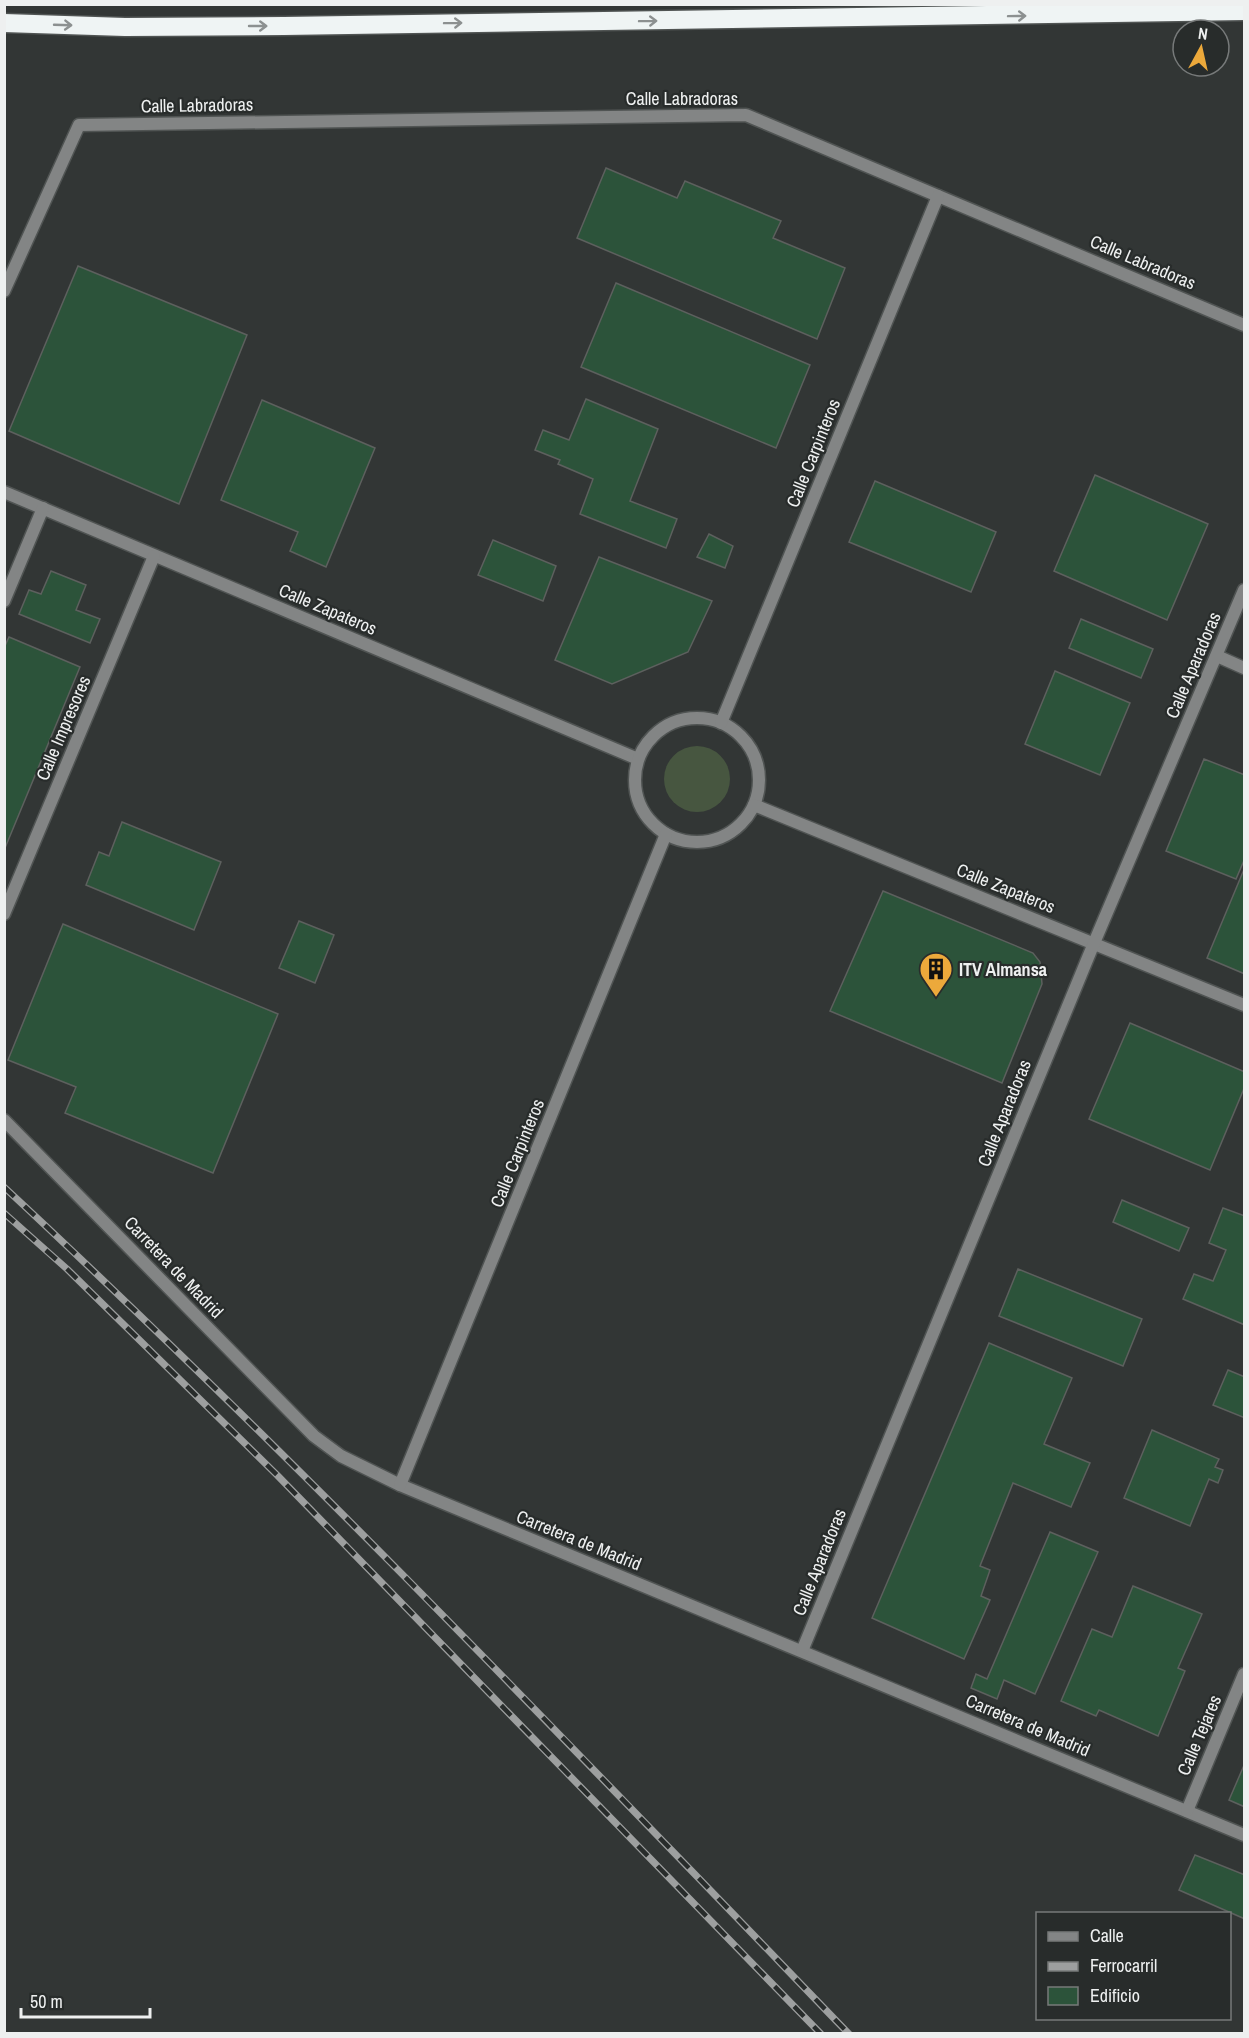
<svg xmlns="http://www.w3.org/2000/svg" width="1249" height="2038" font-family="'Archivo Narrow',sans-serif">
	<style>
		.green { fill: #475640 }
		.building { fill: #2c533a; stroke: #5d605e; stroke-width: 1.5 }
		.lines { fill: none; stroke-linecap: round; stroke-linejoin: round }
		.street-casing { stroke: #505453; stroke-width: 15 }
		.highway-casing { stroke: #505453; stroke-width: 21 }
		.street { stroke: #838585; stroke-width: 12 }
		.highway { stroke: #eff4f4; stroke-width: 18 }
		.rail-casing { stroke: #9d9f9f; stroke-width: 7 }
		.rail { stroke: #282c2b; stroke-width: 4.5; stroke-dasharray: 14; stroke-linecap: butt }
		.oneway { stroke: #8c9090 }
		.labels { text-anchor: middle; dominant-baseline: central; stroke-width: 4.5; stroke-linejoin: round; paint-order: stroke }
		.street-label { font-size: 18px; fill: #eef0f0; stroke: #282c2b }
		.poi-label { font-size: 18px; font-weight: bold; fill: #eef0f0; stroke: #282c2b; text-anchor: start }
	</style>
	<rect width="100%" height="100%" fill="#323635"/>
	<circle class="green" cx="697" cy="779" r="33"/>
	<g class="building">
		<polygon points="606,168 677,198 685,181 781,221 773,238 845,268 817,339 577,238"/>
		<polygon points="78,266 247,335 179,504 9,431"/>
		<polygon points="616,283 810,365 776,448 581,367"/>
		<polygon points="586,399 658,429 630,501 677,519 666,548 580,514 593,479 558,464 560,460 535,450 543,430 569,440"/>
		<polygon points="262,400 375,448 326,567 290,551 298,532 221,500"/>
		<polygon points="1095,475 1208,524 1167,620 1054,571"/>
		<polygon points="875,481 996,532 971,592 849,542"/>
		<polygon points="709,534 733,546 725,568 697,557"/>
		<polygon points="493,540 556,566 543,601 478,575"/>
		<polygon points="599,557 712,601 688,652 612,684 555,660"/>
		<polygon points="51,571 86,585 76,610 100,619 90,643 19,614 29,590 41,594"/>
		<polygon points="1081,619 1153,649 1141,678 1069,648"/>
		<polygon points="9,637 80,667 5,848 4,648"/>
		<polygon points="1055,671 1130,703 1100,775 1025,744"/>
		<polygon points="1204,759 1245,775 1245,858 1236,879 1166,851"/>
		<polygon points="122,822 221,862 194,930 86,885 99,852 109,856"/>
		<polygon points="1245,867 1245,974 1207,958"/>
		<polygon points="883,891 1033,953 1040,962 1042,984 1002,1083 830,1011"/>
		<polygon points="299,921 334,935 315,983 279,968"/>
		<polygon points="63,924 278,1014 213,1173 65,1113 76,1087 8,1060"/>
		<polygon points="1130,1023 1245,1072 1245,1086 1210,1170 1089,1119"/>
		<polygon points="1122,1200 1189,1228 1179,1251 1113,1222"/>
		<polygon points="1223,1208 1245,1216 1245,1325 1183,1299 1194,1274 1213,1281 1226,1250 1209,1243"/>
		<polygon points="1018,1269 1142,1319 1123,1366 999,1316"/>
		<polygon points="989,1343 1072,1378 1044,1444 1090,1463 1071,1507 1013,1483 980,1566 990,1570 981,1596 990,1600 964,1659 872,1618"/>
		<polygon points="1228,1370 1245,1377 1245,1418 1213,1405"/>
		<polygon points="1152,1430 1219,1459 1215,1467 1223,1470 1218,1483 1209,1479 1190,1526 1124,1498"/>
		<polygon points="1050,1532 1098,1552 1035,1694 1004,1680 997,1699 971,1688 976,1674 987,1679"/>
		<polygon points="1133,1586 1202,1614 1178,1668 1185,1671 1158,1736 1099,1710 1096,1716 1061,1701 1092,1629 1112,1637"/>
		<polygon points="1245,1763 1245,1807 1229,1800"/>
		<polygon points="1195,1855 1245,1875 1245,1919 1179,1890"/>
	</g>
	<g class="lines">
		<g class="street-casing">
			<g id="street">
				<polyline points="4,291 79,125 746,115 1244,325"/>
				<polyline points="4,492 638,759"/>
				<polyline points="4,601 43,508"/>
				<polyline points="1217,656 1244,668"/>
				<circle cx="697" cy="780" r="62"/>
				<polyline points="721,723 938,196"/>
				<polyline points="754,805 1244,1005"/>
				<polyline points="4,914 154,556"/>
				<polyline points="4,1120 314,1436 341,1456 400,1485 1244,1835"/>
				<polyline points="400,1485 666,834"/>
				<polyline points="802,1651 1094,943 1244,590"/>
				<polyline points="1187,1811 1244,1674"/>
			</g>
		</g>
		<g class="highway-casing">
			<polyline id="highway" points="4,23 125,27 284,26 1244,11"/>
		</g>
		<use href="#street" class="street"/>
		<use href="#highway" class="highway"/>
		<g class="rail-casing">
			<g id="rail">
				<path d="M4 1187C296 1458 572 1747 849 2034"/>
				<polyline points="4,1213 67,1269 277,1475 821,2034"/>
			</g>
		</g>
		<use href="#rail" class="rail"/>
	</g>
	<defs><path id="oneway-shaft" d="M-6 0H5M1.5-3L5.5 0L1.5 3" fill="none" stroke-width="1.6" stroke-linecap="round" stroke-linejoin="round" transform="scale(1.5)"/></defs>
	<g class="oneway">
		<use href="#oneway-shaft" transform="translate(1017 16) rotate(-1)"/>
		<use href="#oneway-shaft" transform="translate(648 21) rotate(-1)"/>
		<use href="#oneway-shaft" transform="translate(453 23) rotate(-1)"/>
		<use href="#oneway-shaft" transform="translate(63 25) rotate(2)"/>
		<use href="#oneway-shaft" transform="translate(258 26)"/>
	</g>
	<defs>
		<g id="building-pin" transform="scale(1.725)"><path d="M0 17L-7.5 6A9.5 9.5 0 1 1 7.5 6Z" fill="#eca93b" stroke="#282c2b"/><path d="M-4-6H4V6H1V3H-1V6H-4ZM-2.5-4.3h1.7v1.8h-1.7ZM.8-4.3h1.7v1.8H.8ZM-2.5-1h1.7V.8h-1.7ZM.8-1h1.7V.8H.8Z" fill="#111"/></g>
	</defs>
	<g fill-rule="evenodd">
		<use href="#building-pin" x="936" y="969"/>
	</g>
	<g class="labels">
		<g class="street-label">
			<text x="682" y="98">Calle Labradoras</text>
			<text transform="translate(197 105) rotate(-1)">Calle Labradoras</text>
			<text transform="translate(1143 262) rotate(23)">Calle Labradoras</text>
			<text transform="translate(813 453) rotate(-68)">Calle Carpinteros</text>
			<text transform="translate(328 609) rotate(23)">Calle Zapateros</text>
			<text transform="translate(1193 665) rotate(-67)">Calle Aparadoras</text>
			<text transform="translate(63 728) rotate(-67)">Calle Impresores</text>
			<text transform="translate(1006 888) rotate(22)">Calle Zapateros</text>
			<text transform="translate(1004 1113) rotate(-68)">Calle Aparadoras</text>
			<text transform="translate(517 1153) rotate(-68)">Calle Carpinteros</text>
			<text transform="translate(174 1267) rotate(46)">Carretera de Madrid</text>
			<text transform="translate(579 1540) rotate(22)">Carretera de Madrid</text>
			<text transform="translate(819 1562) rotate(-68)">Calle Aparadoras</text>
			<text transform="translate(1028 1725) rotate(23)">Carretera de Madrid</text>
			<text transform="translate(1199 1735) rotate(-67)">Calle Tejares</text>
		</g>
		<g class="poi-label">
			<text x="959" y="969">ITV Almansa</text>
		</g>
	</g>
	<rect width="1249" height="2038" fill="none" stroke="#eef0f0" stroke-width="12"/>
	<rect x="1036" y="1912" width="195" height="108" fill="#282c2b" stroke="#777a7a" stroke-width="1.5"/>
	<rect x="1048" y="1932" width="30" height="9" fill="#838585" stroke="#777a7a" stroke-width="1.5"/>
	<text x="1090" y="1942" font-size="18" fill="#eef0f0">Calle</text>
	<rect x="1048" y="1962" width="30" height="9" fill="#9d9f9f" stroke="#777a7a" stroke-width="1.5"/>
	<text x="1090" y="1972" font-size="18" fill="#eef0f0">Ferrocarril</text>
	<rect x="1048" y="1987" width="30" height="18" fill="#2c533a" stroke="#777a7a" stroke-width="1.5"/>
	<text x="1090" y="2002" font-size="18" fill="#eef0f0">Edificio</text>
	<g transform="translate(1201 48) rotate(8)"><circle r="28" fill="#282c2b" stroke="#777a7a" stroke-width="1.5"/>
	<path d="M0-4.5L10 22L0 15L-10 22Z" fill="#eca93b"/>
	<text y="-9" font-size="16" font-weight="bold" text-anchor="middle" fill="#eef0f0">N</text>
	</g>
	<path d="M21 2008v9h129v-9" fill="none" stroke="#eef0f0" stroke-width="3"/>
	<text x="30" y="2008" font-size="18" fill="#eef0f0" stroke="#282c2b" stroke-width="4.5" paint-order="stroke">50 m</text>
</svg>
